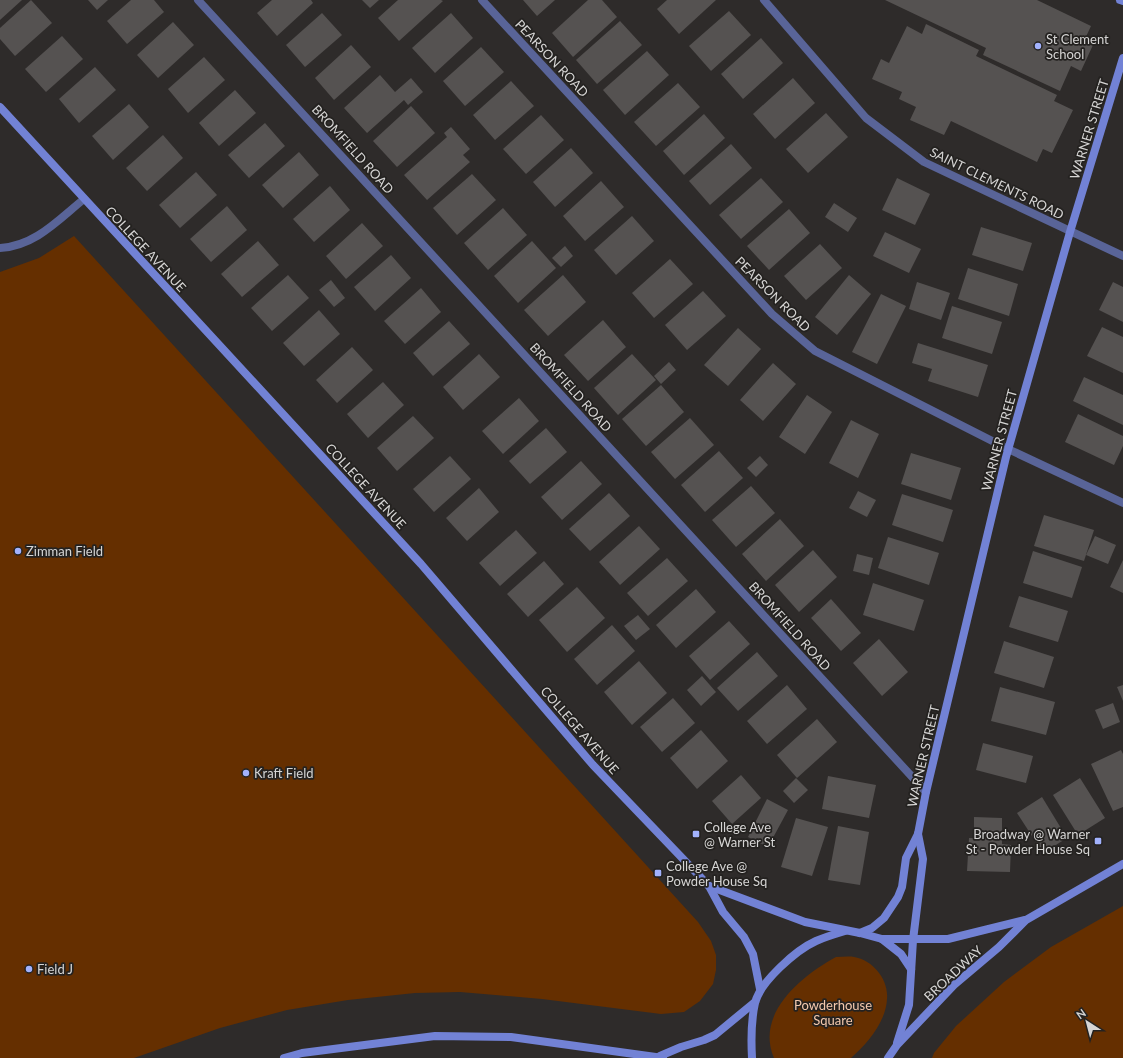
<svg xmlns="http://www.w3.org/2000/svg" width="1123" height="1058" font-family="Lato,sans-serif">
	<style>
		.green { fill: #652f00 }
		.building { fill: #555251 }
		.lines { fill: none; stroke-linecap: round; stroke-linejoin: round }
		.street { stroke: #596498; stroke-width: 8 }
		.secondary { stroke: #7282d5; stroke-width: 8 }
		.poi-dot { fill: #a2b2fd; stroke: #242220; stroke-width: 1.5 }
		.labels { text-anchor: middle; dominant-baseline: central; stroke-width: 3.5; stroke-linejoin: round; paint-order: stroke }
		.poi-label { font-size: 13px; fill: #d6d5d4; stroke: #242220; text-anchor: start }
		.street-label { font-size: 13px; fill: #d6d5d4; stroke: #242220 }
		.park-label { font-size: 13px; fill: #f4c9ad; stroke: #242220 }
	</style>
	<rect width="100%" height="100%" fill="#2e2b2a"/>
	<g class="green">
		<polygon points="74,236 698,922 711,941 716,955 716,970 713,984 700,1001 684,1012 661,1014 542,999 460,992 415,993 348,1000 287,1010 220,1028 134,1058 0,1058 0,272 39,258"/>
		<polygon points="1123,906 1123,1058 932,1058 934,1053 956,1026 1004,982 1051,947"/>
		<path d="M836 957C842 957 849 956 854 957 873 960 889 980 887 999 886 1022 867 1044 851 1058H774C755 1014 801 976 836 957Z"/>
	</g>
	<g class="building">
		<polygon points="0,0 22,0 0,20"/>
		<polygon points="31,0 52,23 15,56 0,39 0,28"/>
		<polygon points="88,0 108,0 97,10"/>
		<polygon points="131,0 154,0 164,12 127,44 107,21"/>
		<polygon points="272,0 311,0 313,3 277,36 257,13"/>
		<polygon points="362,0 379,0 370,8"/>
		<polygon points="398,0 441,0 443,1 399,41 378,18"/>
		<polygon points="523,0 555,0 537,16"/>
		<polygon points="588,0 602,0 617,17 573,57 552,33"/>
		<polygon points="667,0 716,0 679,34 657,9"/>
		<polygon points="885,0 1037,0 1091,26 1084,41 1093,45 1081,71 1071,66 1060,91 983,55 986,48"/>
		<polygon points="729,11 751,35 711,71 689,46"/>
		<polygon points="322,13 342,35 305,67 286,45"/>
		<polygon points="451,13 473,38 435,73 412,48"/>
		<polygon points="620,21 642,45 597,84 576,60"/>
		<polygon points="173,22 194,45 158,78 137,55"/>
		<polygon points="926,24 979,50 976,56 1057,95 1054,101 1073,110 1052,153 1043,149 1037,162 951,121 944,135 910,120 916,107 899,99 902,92 872,79 881,59 889,63 907,26 922,34"/>
		<polygon points="62,36 83,59 46,92 25,69"/>
		<polygon points="761,38 783,63 743,99 721,74"/>
		<polygon points="351,45 371,67 334,100 315,78"/>
		<polygon points="481,47 504,72 465,106 443,81"/>
		<polygon points="647,51 669,75 625,115 603,90"/>
		<polygon points="204,57 225,80 188,113 168,89"/>
		<polygon points="95,67 116,90 79,123 59,99"/>
		<polygon points="380,75 395,92 411,78 423,92 408,105 404,100 367,133 344,108"/>
		<polygon points="793,78 815,103 775,139 753,114"/>
		<polygon points="511,81 534,106 495,140 473,115"/>
		<polygon points="678,83 700,107 656,146 634,122"/>
		<polygon points="235,90 256,113 219,146 199,123"/>
		<polygon points="129,104 149,127 113,160 92,136"/>
		<polygon points="411,106 435,133 397,167 373,141"/>
		<polygon points="826,113 848,137 808,173 786,149"/>
		<polygon points="704,114 725,138 684,175 663,151"/>
		<polygon points="541,115 564,140 526,174 503,149"/>
		<polygon points="265,123 285,146 249,178 228,155"/>
		<polygon points="451,127 470,149 463,155 470,162 427,200 404,175 447,137 444,133"/>
		<polygon points="163,135 183,158 147,191 126,168"/>
		<polygon points="731,144 752,168 710,205 689,181"/>
		<polygon points="571,148 593,173 555,207 533,182"/>
		<polygon points="299,152 319,175 283,208 262,185"/>
		<polygon points="196,172 217,195 180,228 159,205"/>
		<polygon points="472,174 496,200 457,235 433,208"/>
		<polygon points="761,178 783,202 741,239 719,215"/>
		<polygon points="897,178 930,194 915,225 882,210"/>
		<polygon points="601,181 624,207 585,241 563,216"/>
		<polygon points="330,186 350,210 314,242 293,219"/>
		<polygon points="834,203 857,218 848,232 825,217"/>
		<polygon points="227,206 247,230 211,262 190,239"/>
		<polygon points="503,208 527,235 488,270 464,243"/>
		<polygon points="789,209 810,233 769,270 747,246"/>
		<polygon points="632,216 654,241 616,275 594,250"/>
		<polygon points="362,223 383,246 346,279 326,256"/>
		<polygon points="981,227 1032,243 1023,271 972,255"/>
		<polygon points="885,232 921,249 909,273 873,256"/>
		<polygon points="258,241 279,265 242,297 221,274"/>
		<polygon points="532,241 556,268 518,303 494,276"/>
		<polygon points="820,244 842,268 806,300 784,276"/>
		<polygon points="565,246 573,256 561,267 552,258"/>
		<polygon points="391,255 411,278 375,311 354,287"/>
		<polygon points="670,259 693,284 654,318 632,293"/>
		<polygon points="968,268 1018,284 1009,316 958,299"/>
		<polygon points="288,275 309,298 272,331 251,308"/>
		<polygon points="563,275 586,302 548,336 524,310"/>
		<polygon points="849,275 871,294 837,335 815,317"/>
		<polygon points="331,280 345,298 334,307 319,290"/>
		<polygon points="917,282 950,293 941,320 909,309"/>
		<polygon points="1113,282 1123,287 1123,322 1099,310"/>
		<polygon points="421,288 441,312 405,344 384,321"/>
		<polygon points="703,291 726,316 687,350 665,325"/>
		<polygon points="881,294 906,306 877,364 852,352"/>
		<polygon points="952,306 1002,322 992,354 942,338"/>
		<polygon points="319,310 340,334 304,366 283,343"/>
		<polygon points="603,320 626,347 588,381 564,355"/>
		<polygon points="449,321 470,344 433,376 413,353"/>
		<polygon points="1102,327 1123,337 1123,373 1087,356"/>
		<polygon points="738,328 761,349 728,386 704,365"/>
		<polygon points="918,343 988,365 978,397 928,381 932,369 912,363"/>
		<polygon points="352,347 373,370 337,403 316,380"/>
		<polygon points="479,354 500,377 463,410 443,387"/>
		<polygon points="632,354 656,380 618,415 594,388"/>
		<polygon points="669,362 676,370 661,384 654,376"/>
		<polygon points="773,363 796,384 763,421 740,400"/>
		<polygon points="1084,377 1123,395 1123,425 1073,401"/>
		<polygon points="383,382 404,405 368,438 347,414"/>
		<polygon points="661,385 684,412 646,446 622,419"/>
		<polygon points="807,395 832,412 805,454 779,437"/>
		<polygon points="519,398 539,421 503,454 482,431"/>
		<polygon points="1078,414 1123,436 1123,446 1114,465 1065,442"/>
		<polygon points="413,416 434,438 397,471 377,448"/>
		<polygon points="690,418 714,445 675,479 651,452"/>
		<polygon points="851,420 879,434 858,478 829,463"/>
		<polygon points="546,428 567,452 530,484 509,461"/>
		<polygon points="719,451 743,478 705,512 681,485"/>
		<polygon points="911,453 961,468 951,500 901,484"/>
		<polygon points="450,456 471,479 434,512 413,489"/>
		<polygon points="760,456 768,465 756,477 747,468"/>
		<polygon points="581,461 602,484 562,520 541,497"/>
		<polygon points="751,486 775,513 736,547 712,520"/>
		<polygon points="479,488 499,512 467,541 446,518"/>
		<polygon points="858,491 876,500 867,517 849,508"/>
		<polygon points="609,493 630,516 590,551 569,529"/>
		<polygon points="902,494 953,510 943,542 892,525"/>
		<polygon points="1044,515 1094,530 1084,561 1034,546"/>
		<polygon points="780,519 804,546 766,581 742,554"/>
		<polygon points="639,526 660,549 620,585 599,562"/>
		<polygon points="516,530 537,553 500,586 479,563"/>
		<polygon points="1095,536 1116,545 1108,564 1086,555"/>
		<polygon points="888,537 939,553 929,585 878,568"/>
		<polygon points="813,550 837,577 799,612 775,585"/>
		<polygon points="1033,551 1082,567 1072,598 1023,583"/>
		<polygon points="857,554 873,558 869,575 853,571"/>
		<polygon points="667,558 688,581 648,616 627,593"/>
		<polygon points="1123,560 1123,593 1110,587"/>
		<polygon points="544,561 564,584 528,617 507,594"/>
		<polygon points="873,583 924,600 914,631 863,615"/>
		<polygon points="577,587 605,618 567,652 539,620"/>
		<polygon points="696,589 716,612 676,648 656,625"/>
		<polygon points="1019,596 1068,611 1058,642 1009,627"/>
		<polygon points="831,599 861,633 841,651 811,618"/>
		<polygon points="638,615 650,629 636,640 624,626"/>
		<polygon points="729,621 750,644 710,680 689,656"/>
		<polygon points="612,625 635,651 597,685 574,659"/>
		<polygon points="879,639 908,672 882,696 853,663"/>
		<polygon points="1004,641 1054,657 1044,688 994,673"/>
		<polygon points="757,652 778,676 738,711 717,688"/>
		<polygon points="639,661 667,693 632,725 604,692"/>
		<polygon points="702,676 716,692 701,706 687,690"/>
		<polygon points="787,685 807,709 767,744 747,721"/>
		<polygon points="1123,685 1123,701 1117,687"/>
		<polygon points="1000,687 1055,702 1046,735 991,721"/>
		<polygon points="673,698 695,723 662,752 640,727"/>
		<polygon points="1113,703 1120,722 1103,729 1095,710"/>
		<polygon points="817,719 837,742 797,778 777,755"/>
		<polygon points="701,730 728,761 697,789 670,758"/>
		<polygon points="983,743 1033,756 1026,783 976,770"/>
		<polygon points="1121,750 1123,754 1123,807 1113,811 1091,764"/>
		<polygon points="741,775 761,798 732,824 712,801"/>
		<polygon points="828,776 876,785 869,818 822,809"/>
		<polygon points="796,778 808,790 794,803 783,791"/>
		<polygon points="1080,778 1105,818 1078,835 1053,795"/>
		<polygon points="1042,797 1067,838 1043,853 1017,813"/>
		<polygon points="767,799 788,810 768,847 748,837"/>
		<polygon points="974,817 1002,818 1002,844 1011,845 1010,872 967,871 969,838 974,838"/>
		<polygon points="796,818 828,827 812,876 781,867"/>
		<polygon points="838,826 869,832 860,885 828,880"/>
	</g>
	<g class="lines">
		<g class="street">
			<polyline points="198,0 926,792"/>
			<polyline points="482,0 772,314 815,351 1008,449 1123,503"/>
			<polyline points="764,0 866,118 924,162 1123,256"/>
			<path d="M0 248C35 246 58 220 84 199"/>
		</g>
		<g class="secondary">
			<polyline points="1120,0 1123,1"/>
			<polyline points="0,107 421,564 593,765 709,886 723,912 744,937 753,954 760,989"/>
			<polyline points="709,886 805,922 860,933 882,939 901,954 911,969"/>
			<polyline points="860,933 872,928 884,918 898,897 902,887 906,858 918,834 926,792 1006,457 1070,232 1123,58"/>
			<polyline points="882,939 948,939 1025,920"/>
			<polyline points="897,1043 909,1005 913,940 923,859 918,834"/>
			<polyline points="660,1056 681,1047 704,1040 715,1035 755,1002"/>
			<polyline points="284,1058 302,1053 435,1036 511,1037 663,1058"/>
			<path d="M752 1058C751 1040 751 1021 755 1003 760 982 796 950 816 941 825 937 835 934 845 931"/>
			<polyline points="888,1058 897,1045 954,985 999,947 1026,920 1123,864"/>
		</g>
	</g>
	<g class="poi-dot">
		<circle cx="1038" cy="46" r="4"/>
		<circle cx="18" cy="551" r="4"/>
		<circle cx="246" cy="773" r="4"/>
		<rect x="692" y="830" width="8" height="8" rx="2"/>
		<rect x="1094" y="837" width="8" height="8" rx="2"/>
		<rect x="654" y="869" width="8" height="8" rx="2"/>
		<circle cx="29" cy="969" r="4"/>
	</g>
	<g class="labels">
		<g class="poi-label">
			<text x="1046" y="39">St Clement<tspan x="1046" dy="15">School</tspan></text>
			<text x="26" y="551">Zimman Field</text>
			<text x="254" y="773">Kraft Field</text>
			<text x="704" y="827">College Ave<tspan x="704" dy="15">@ Warner St</tspan></text>
			<text x="1090" y="834" text-anchor="end">Broadway @ Warner<tspan x="1090" dy="15">St - Powder House Sq</tspan></text>
			<text x="666" y="866">College Ave @<tspan x="666" dy="15">Powder House Sq</tspan></text>
			<text x="37" y="969">Field J</text>
		</g>
		<g class="street-label">
			<text transform="translate(552 58) rotate(47)">PEARSON ROAD</text>
			<text transform="translate(1089 129) rotate(-73)">WARNER STREET</text>
			<text transform="translate(353 149) rotate(48)">BROMFIELD ROAD</text>
			<text transform="translate(997 183) rotate(26)">SAINT CLEMENTS ROAD</text>
			<text transform="translate(146 249) rotate(47)">COLLEGE AVENUE</text>
			<text transform="translate(773 294) rotate(45)">PEARSON ROAD</text>
			<text transform="translate(571 387) rotate(48)">BROMFIELD ROAD</text>
			<text transform="translate(999 440) rotate(-75)">WARNER STREET</text>
			<text transform="translate(366 486) rotate(47)">COLLEGE AVENUE</text>
			<text transform="translate(790 626) rotate(48)">BROMFIELD ROAD</text>
			<text transform="translate(580 730) rotate(49)">COLLEGE AVENUE</text>
			<text transform="translate(923 756) rotate(-77)">WARNER STREET</text>
			<text transform="translate(953 973) rotate(-43)">BROADWAY</text>
		</g>
		<g class="park-label">
			<text x="833" y="1005">Powderhouse<tspan x="833" dy="15">Square</tspan></text>
		</g>
	</g>
	<g transform="translate(1087 1022) rotate(324)" stroke="#242220" stroke-width="3" paint-order="stroke">
	<path d="M0-3L7 15L0 10L-7 15Z" fill="#d6d5d4"/>
	<text y="-6" font-size="11" font-weight="bold" text-anchor="middle" fill="#d6d5d4">N</text>
	</g>
</svg>
